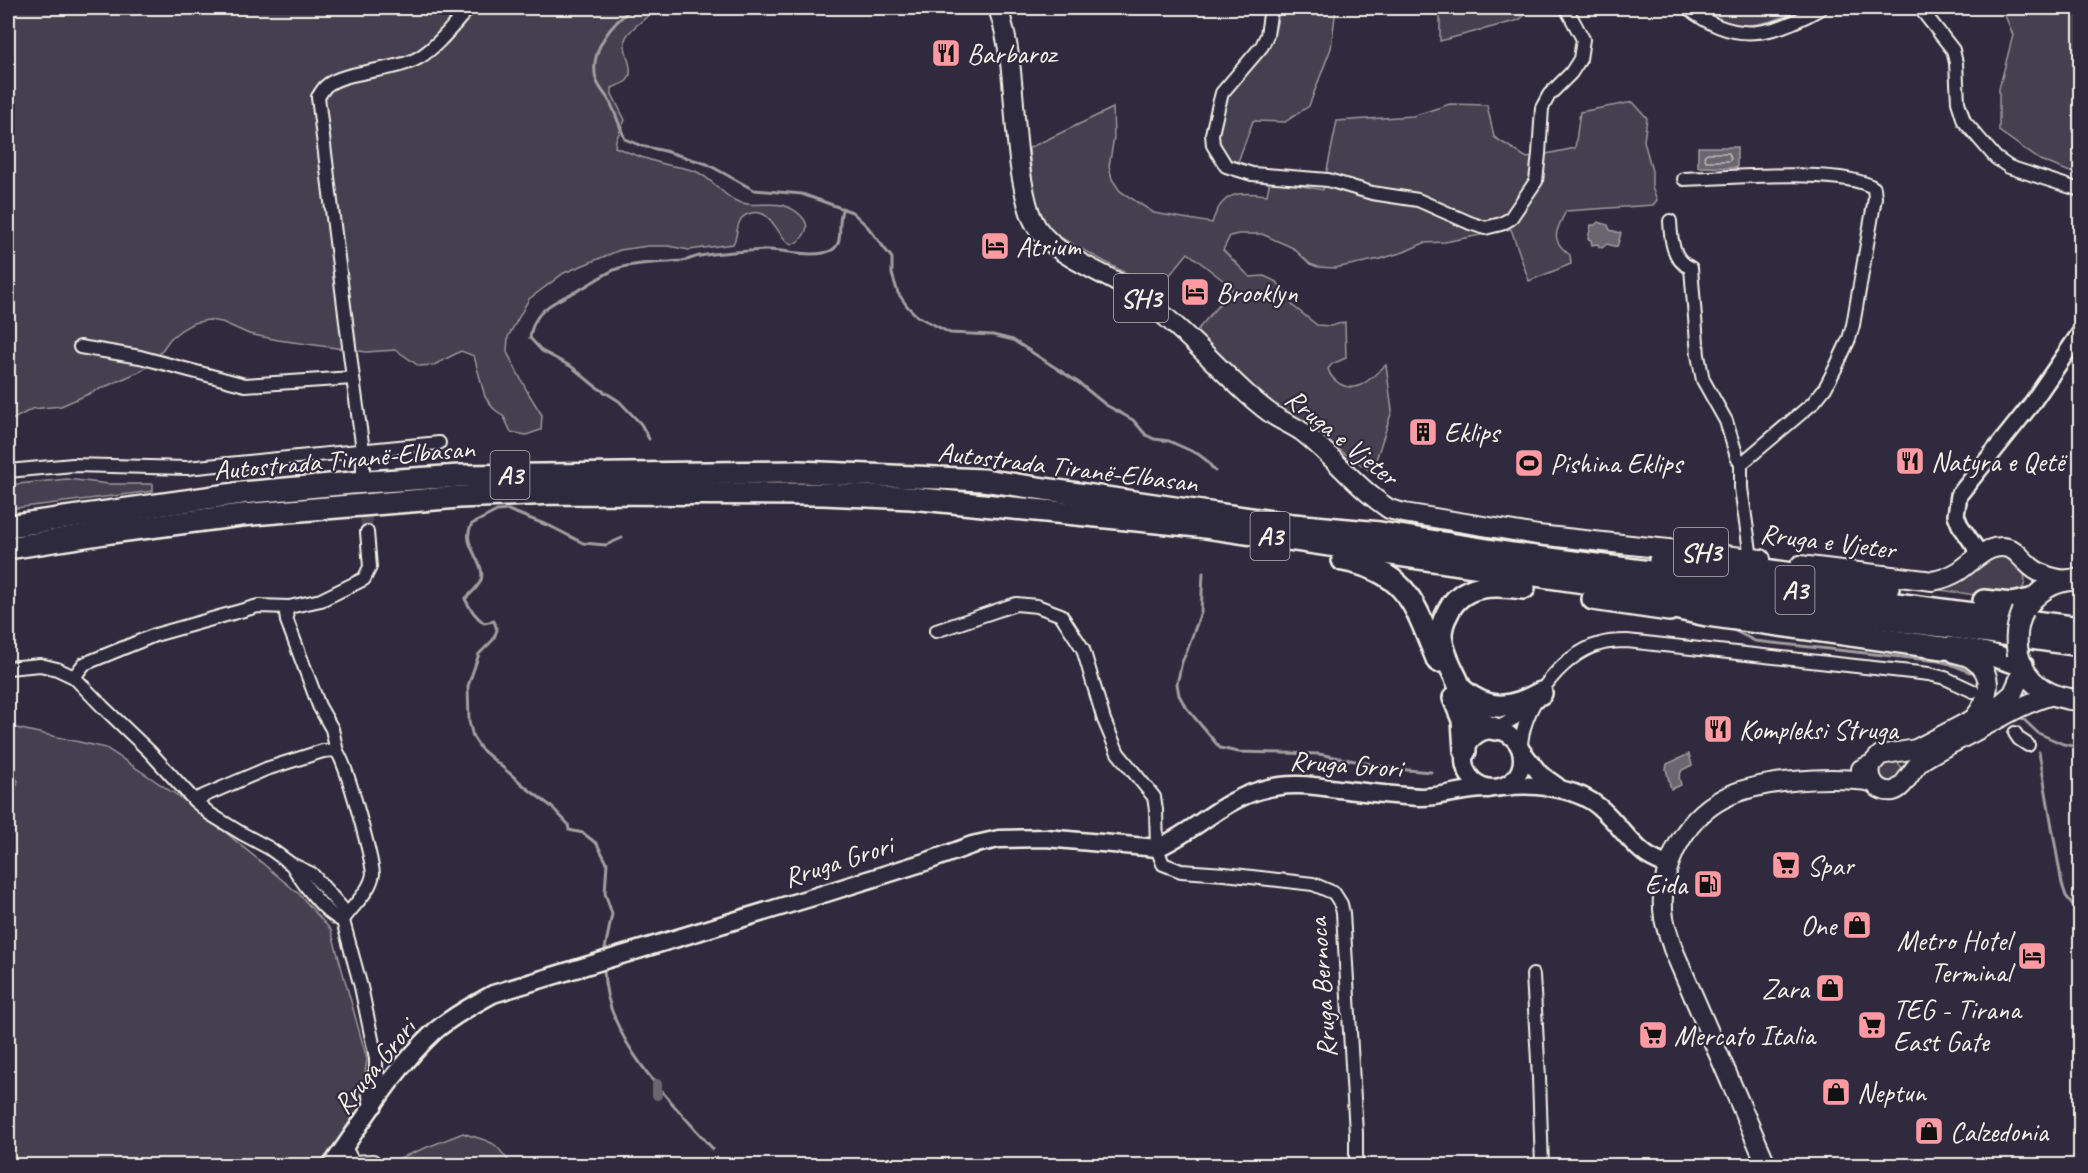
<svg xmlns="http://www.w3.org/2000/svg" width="2088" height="1173" font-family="Caveat,sans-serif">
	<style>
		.green { fill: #454050; stroke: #9c989c; stroke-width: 1.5 }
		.water { fill: #6a6670; stroke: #a19ea0; stroke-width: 1.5 }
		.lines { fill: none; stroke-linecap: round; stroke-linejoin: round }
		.shore { stroke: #bdb9b8; stroke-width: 1.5 }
		.stream { stroke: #a19ea0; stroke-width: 3 }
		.canal { stroke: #6a6670; stroke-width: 10 }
		.minor-tunnel { stroke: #4d4857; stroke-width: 12; stroke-dasharray: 12 6; stroke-linecap: butt }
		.minor-casing { stroke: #f4f1e8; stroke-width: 16 }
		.tertiary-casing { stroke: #f4f1e8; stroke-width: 20 }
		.secondary-casing { stroke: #f4f1e8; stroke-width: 21 }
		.primary-casing { stroke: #f4f1e8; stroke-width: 22 }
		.trunk-casing { stroke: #f4f1e8; stroke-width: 24 }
		.motorway-casing { stroke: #f4f1e8; stroke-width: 26 }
		.minor { stroke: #2f2a3d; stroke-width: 12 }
		.tertiary { stroke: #2f2a3d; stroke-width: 15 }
		.secondary { stroke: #2f2a3d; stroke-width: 16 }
		.primary { stroke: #2f2a3d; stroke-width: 18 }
		.trunk { stroke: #2f2a3d; stroke-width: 20 }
		.motorway { stroke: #2f2a3d; stroke-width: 21 }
		.trunk-bridge-casing { stroke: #f4f1e8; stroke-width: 24; stroke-linecap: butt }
		.trunk-bridge { stroke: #2f2a3d; stroke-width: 20 }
		.labels { text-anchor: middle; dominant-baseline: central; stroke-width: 4.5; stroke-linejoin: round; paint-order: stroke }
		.shield { fill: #2f2a3d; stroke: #b9b5b5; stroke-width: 1.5 }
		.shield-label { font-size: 27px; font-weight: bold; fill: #f4f1e8 }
		.poi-label { font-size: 28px; fill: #f4f1e8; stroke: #2f2a3d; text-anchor: start }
		.street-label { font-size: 28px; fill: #f4f1e8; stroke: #2f2a3d }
	</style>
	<rect width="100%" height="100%" fill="#2f2a3d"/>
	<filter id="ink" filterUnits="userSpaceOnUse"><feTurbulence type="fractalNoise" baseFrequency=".0167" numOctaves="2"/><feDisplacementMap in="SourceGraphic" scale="12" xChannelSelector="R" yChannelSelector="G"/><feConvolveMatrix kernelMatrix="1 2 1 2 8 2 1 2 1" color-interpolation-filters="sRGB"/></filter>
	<g filter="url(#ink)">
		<g class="green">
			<path d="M8 8H657C648 18 633 25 626 37 620 50 639 72 625 82 622 84 616 86 612 88V94L625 120 616 140 615 147C632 154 651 161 668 165 677 167 687 168 695 171 712 178 721 194 736 201 751 208 766 202 782 205 794 208 812 220 805 233 801 240 798 242 791 245 776 235 772 209 752 213 747 214 742 216 740 221 736 228 738 235 733 244L689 250 668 246H648L620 250 564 273 529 299 508 337 507 352 527 391 542 415 541 430 526 435 511 432 504 417 493 408 485 397 474 356 461 351 434 365 419 366 396 350 366 352 278 340 249 334 222 322 208 320 193 323 181 330 170 339 153 363 141 371 61 406 32 409 8 422Z"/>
			<path d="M1279 8H1336L1331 48 1309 106 1285 122 1253 121 1236 167C1225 162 1220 155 1218 142 1212 99 1241 85 1262 55 1273 38 1278 27 1279 8Z"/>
			<polygon points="1440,8 1533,8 1519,20 1440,41"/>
			<path d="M1698 8H1802C1767 27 1731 34 1698 8Z"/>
			<polygon points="2002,8 2080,8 2080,176 2040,160 1999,131 1999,89 2013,35"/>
			<path d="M1633 102 1647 118 1644 141 1652 171V186L1657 200 1653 205 1566 211C1556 231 1549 239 1570 255L1571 264 1529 281 1511 229 1445 242 1424 243 1404 252 1380 259 1335 268 1318 267 1310 264 1293 248 1262 234H1238L1230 236 1223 250 1250 277 1264 276 1277 282 1286 293 1293 306 1317 325 1331 326 1345 322 1346 358 1332 364 1328 369C1330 376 1334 380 1340 384 1359 395 1372 376 1386 365L1392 411 1372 472 1261 396 1194 334 1233 288 1188 253 1154 294 1127 274 1049 231 1034 197 1029 148 1113 108 1114 137 1109 166 1112 179 1120 191 1154 213 1212 223C1222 191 1237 192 1267 195L1270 180 1323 190 1337 121 1413 116 1450 104 1487 105 1494 137 1527 158 1575 148 1580 112Z"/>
			<polygon points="67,479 109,484 153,484 153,491 8,509 8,485"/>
			<path d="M2002 552C2016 563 2034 574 2020 593L1997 598 1933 589 1985 558Z"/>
			<polygon points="8,726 106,748 199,810 299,894 331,930 367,1059 360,1107 350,1128 324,1165 8,1165 8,801 12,799 18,781 8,769"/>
			<polygon points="1894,759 1901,766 1902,771 1894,783 1879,780 1877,766"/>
			<path d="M463 1133C473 1137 486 1139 495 1145 504 1152 504 1160 515 1165H382Z"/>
		</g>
		<g class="water">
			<polygon points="1698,147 1737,147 1737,168 1698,167"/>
			<polygon points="1598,222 1608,225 1610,230 1621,233 1617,247 1607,244 1602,248 1599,247 1598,244 1592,245 1591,240 1588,239 1591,225 1595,225"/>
			<polygon points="1689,754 1692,765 1682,770 1679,777 1681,785 1671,789 1666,769 1667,764"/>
		</g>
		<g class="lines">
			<polygon class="shore" points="1707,153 1729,153 1731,159 1729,161 1706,161 1704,156"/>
			<g class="stream">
				<path d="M633 8C611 24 589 51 596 79 599 89 607 95 611 104 616 115 620 127 625 139L642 146 665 151 707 164 754 190 802 194 852 212 867 226 892 258V274L898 293 907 306 917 316 950 333 993 335 1013 340 1079 383 1106 405 1133 420 1146 435 1154 439 1169 441 1198 454 1206 460 1215 471"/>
				<path d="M649 439 641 424 619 401 595 386 572 367 542 351 530 338C533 309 556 301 579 290 592 283 605 273 619 268 640 262 661 263 682 261 688 260 694 257 700 256 722 252 746 251 769 250 786 250 815 259 832 250 845 243 836 222 843 208"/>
				<polyline points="1203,573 1201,612 1187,651 1182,662 1177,684 1179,695 1185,706 1220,748 1238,752 1319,754 1396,769 1431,772"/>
				<polyline points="1727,627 1755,641 1938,661 1951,664 1970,672"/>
				<polyline points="2020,716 2038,733 2063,744 2078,747"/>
				<polyline points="2039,752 2062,884 2066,896 2080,914"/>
				<path d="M604 954 612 914 605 893 607 863 597 844 583 833 569 830 568 824 552 807 528 789 481 749 473 737 469 721 468 686 479 654 493 640 497 630 494 621 484 623C475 616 470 609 465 599 471 593 478 588 481 580 487 562 459 545 472 524L497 511 508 510 552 527 583 543 606 545 622 538"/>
				<path d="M604 967C603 1037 670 1100 713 1149"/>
			</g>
			<polyline class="canal" points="657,1084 657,1095"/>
			<polyline class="minor-tunnel" points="363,477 367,532"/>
			<g class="minor-casing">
				<g id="minor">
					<polyline points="1271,8 1267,35 1262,46 1222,93 1218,108 1212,134 1213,145 1226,166 1252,174 1328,180 1372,193 1418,200 1470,223 1485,228 1501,224 1510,219 1536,181 1539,154 1542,108 1549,95 1571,73 1580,59 1583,39 1566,8"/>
					<path d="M1688 8C1734 45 1773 36 1821 8"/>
					<polyline points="1920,8 1953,50 1956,63 1958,102 1964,121 1996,158 2009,167 2080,190"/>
					<path d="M1684 179C1724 178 1845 167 1874 188L1875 198 1853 325 1849 339 1835 369 1825 388 1813 403 1741 464V488L1751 558"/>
					<path d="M1670 221C1671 239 1672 260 1691 268L1698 355 1703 380 1726 421 1737 457 1741 464"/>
					<path d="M80 347 140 357 245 385 353 378 318 97C320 94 323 89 326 86 345 70 396 72 420 57 439 45 454 24 469 8"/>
					<polyline points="353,378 363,450 363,473"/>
					<polyline points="8,471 73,465 187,468 439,443"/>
					<polyline points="289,607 286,613 287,621 319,706 332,729 337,752"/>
					<polyline points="936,631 1016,604 1037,606 1061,615 1083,649 1104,720 1118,753 1154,797 1156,810 1157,848 1163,864 1181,871 1225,874 1313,884 1334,893 1341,904 1343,913 1356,1133 1356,1166"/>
					<polyline points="8,668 40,665 57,669 74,677 103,707 149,751 194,800 210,814 241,833 269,848 291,864 312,874 342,908 343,921 361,987 376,1058 376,1076 379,1082"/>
					<polyline points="74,677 84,664 155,635 258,606 289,607 321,600 364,579 370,567 367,532"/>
					<polyline points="1496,729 1515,718 1530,704"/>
					<polyline points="2015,733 2019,739 2028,745"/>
					<path d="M1521 750C1520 710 1560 654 1600 644 1609 641 1618 641 1627 641L1929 674 1945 678 1973 691"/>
					<path d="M194 800 266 769 323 751C328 751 333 749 337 752 345 757 372 859 373 874 370 892 353 905 343 920"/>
					<path d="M292 865C303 883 324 913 343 921"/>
					<polyline points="1533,975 1539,1078 1542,1166"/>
					<polyline points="345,1147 353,1162 373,1161"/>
				</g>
			</g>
			<g class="tertiary-casing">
				<polyline id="tertiary" points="1980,554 1960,525 1956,515 1959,495 2030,406 2080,333"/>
			</g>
			<g class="secondary-casing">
				<g id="secondary">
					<circle cx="1493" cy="759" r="29"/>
					<polyline points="1521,750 1540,774 1557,786"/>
					<path d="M1505 787C1530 783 1569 787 1591 801 1612 814 1625 838 1644 853 1651 859 1660 862 1669 866"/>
					<path d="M374 1105C369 1096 370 1085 376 1076"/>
					<path d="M331 1166C364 1120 394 1069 435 1031 453 1016 473 1005 493 994L823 894 928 861 972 845 999 839 1046 838 1157 848C1194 832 1221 801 1261 790 1287 782 1311 785 1338 789 1365 792 1394 796 1421 797 1444 797 1466 788 1489 789"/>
				</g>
			</g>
			<g class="primary-casing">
				<g id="primary">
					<path d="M998 8C1016 61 1012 118 1021 174 1024 189 1026 204 1032 218 1048 256 1104 271 1137 294 1177 323 1212 362 1248 395 1256 402 1264 409 1273 415 1282 421 1292 425 1301 431 1329 452 1350 480 1378 501L1389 509 1404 513 1538 535 1761 559"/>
					<path d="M1800 565 1933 581C1943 579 1951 576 1959 571 1975 560 1992 539 2013 550 2019 554 2022 559 2027 563 2037 574 2051 578 2065 580"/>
					<path d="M1955 653C1961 655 1968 656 1973 660 1997 675 1988 701 1974 718"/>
					<path d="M1872 764C1867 778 1876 793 1893 791 1906 788 1911 767 1924 759 1941 748 1960 740 1978 730 2002 717 2026 702 2053 695"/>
					<polyline points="1861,769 1872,764 1880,755 1916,749 1998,706 2013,693 2023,670"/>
					<path d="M1767 1166 1673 949C1670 939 1666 929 1664 918 1657 872 1682 820 1724 798 1760 779 1833 776 1873 782"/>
				</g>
			</g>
			<g class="trunk-casing">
				<g id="trunk">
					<path d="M2023 611C2037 591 2055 578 2080 580"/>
					<path d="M2018 654C2025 684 2051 699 2080 700"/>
				</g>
			</g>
			<g class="motorway-casing">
				<g id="motorway">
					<polyline points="8,526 242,493 352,483 460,476 799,472 983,480 1202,512 1293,525 1380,533 1513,554 2080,628"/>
					<polyline points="8,548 111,532 241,515 459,497 555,493 823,494 911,498 1198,526 1618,587 1960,628 2080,645"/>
					<path d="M1343 560C1409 572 1415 606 1438 661"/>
					<polyline points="1660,560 1751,568 1888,588"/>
					<polyline points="1593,599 1669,610"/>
					<polyline points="1984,601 2011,604 2031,600"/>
					<path d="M1656 604 1707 615 1943 648C1972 649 1995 655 2022 665"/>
					<path d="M1462 690C1489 713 1512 709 1541 693"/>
					<polyline points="1454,698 1463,720 1465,751"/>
					<path d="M1496 729C1474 726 1464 698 1457 680 1451 667 1442 652 1441 636 1441 629 1443 621 1447 614 1461 582 1495 584 1524 588"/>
				</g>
			</g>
			<use href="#minor" class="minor"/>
			<use href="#tertiary" class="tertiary"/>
			<use href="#secondary" class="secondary"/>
			<use href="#primary" class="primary"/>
			<use href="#trunk" class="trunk"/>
			<use href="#motorway" class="motorway"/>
			<g class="trunk-bridge-casing">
				<path id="trunk-bridge" d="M2018 654C2015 638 2017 626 2023 611"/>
			</g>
			<use href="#trunk-bridge" class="trunk-bridge"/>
		</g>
	</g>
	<defs>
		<g id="restaurant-square" transform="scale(1.5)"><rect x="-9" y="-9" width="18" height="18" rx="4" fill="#ff9aa2" stroke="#2f2a3d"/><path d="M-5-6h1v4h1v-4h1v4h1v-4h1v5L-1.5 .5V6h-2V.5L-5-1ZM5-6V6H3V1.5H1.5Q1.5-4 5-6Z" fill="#111"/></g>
		<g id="hotel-square" transform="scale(1.5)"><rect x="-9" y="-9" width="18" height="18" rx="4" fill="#ff9aa2" stroke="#2f2a3d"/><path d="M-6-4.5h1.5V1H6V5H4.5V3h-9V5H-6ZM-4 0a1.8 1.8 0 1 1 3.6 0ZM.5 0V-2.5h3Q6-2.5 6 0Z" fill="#111"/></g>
		<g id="building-square" transform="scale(1.5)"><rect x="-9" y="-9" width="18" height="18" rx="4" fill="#ff9aa2" stroke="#2f2a3d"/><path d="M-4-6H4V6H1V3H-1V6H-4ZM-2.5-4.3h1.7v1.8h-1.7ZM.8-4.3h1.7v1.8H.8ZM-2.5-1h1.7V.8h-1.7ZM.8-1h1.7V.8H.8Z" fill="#111"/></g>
		<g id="stadium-square" transform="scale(1.5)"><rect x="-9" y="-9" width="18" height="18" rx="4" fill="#ff9aa2" stroke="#2f2a3d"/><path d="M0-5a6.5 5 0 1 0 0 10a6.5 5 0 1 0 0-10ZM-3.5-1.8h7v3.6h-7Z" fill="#111"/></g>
		<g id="supermarket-square" transform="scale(1.5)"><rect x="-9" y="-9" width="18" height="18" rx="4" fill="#ff9aa2" stroke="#2f2a3d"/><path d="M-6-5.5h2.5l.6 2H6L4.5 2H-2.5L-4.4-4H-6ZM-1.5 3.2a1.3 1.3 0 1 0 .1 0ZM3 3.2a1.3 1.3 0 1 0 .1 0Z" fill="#111"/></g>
		<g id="fuel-square" transform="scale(1.5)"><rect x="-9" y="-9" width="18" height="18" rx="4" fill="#ff9aa2" stroke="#2f2a3d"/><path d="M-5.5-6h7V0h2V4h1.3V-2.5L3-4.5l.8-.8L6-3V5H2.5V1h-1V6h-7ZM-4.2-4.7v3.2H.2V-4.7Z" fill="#111"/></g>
		<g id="shop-square" transform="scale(1.5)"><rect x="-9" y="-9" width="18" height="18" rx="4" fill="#ff9aa2" stroke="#2f2a3d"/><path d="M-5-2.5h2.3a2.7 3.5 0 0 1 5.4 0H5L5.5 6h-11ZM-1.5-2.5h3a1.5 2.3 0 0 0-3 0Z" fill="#111"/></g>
	</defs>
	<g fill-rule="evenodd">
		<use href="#restaurant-square" x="946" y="53"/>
		<use href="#hotel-square" x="995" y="246"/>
		<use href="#hotel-square" x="1195" y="292"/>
		<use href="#building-square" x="1423" y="432"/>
		<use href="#restaurant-square" x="1910" y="461"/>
		<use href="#stadium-square" x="1529" y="463"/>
		<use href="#restaurant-square" x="1718" y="729"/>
		<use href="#supermarket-square" x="1786" y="865"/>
		<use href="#fuel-square" x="1708" y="884"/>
		<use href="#shop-square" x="1857" y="925"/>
		<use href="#hotel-square" x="2032" y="956"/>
		<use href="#shop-square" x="1830" y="988"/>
		<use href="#supermarket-square" x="1872" y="1025"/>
		<use href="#supermarket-square" x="1653" y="1035"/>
		<use href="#shop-square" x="1836" y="1092"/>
		<use href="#shop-square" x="1929" y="1131"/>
	</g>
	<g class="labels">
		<g class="shield">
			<rect x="1114" y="274" width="54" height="48" rx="4.5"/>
			<rect x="490.5" y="451" width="39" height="48" rx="4.5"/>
			<rect x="1250.5" y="512" width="39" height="48" rx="4.5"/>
			<rect x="1674" y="528" width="54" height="48" rx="4.5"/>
			<rect x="1775.5" y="566" width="39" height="48" rx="4.5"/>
		</g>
		<g class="shield-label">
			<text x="1141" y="298">SH3</text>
			<text x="510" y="475">A3</text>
			<text x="1270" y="536">A3</text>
			<text x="1701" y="552">SH3</text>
			<text x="1795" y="590">A3</text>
		</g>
		<g class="poi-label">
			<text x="967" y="53">Barbaroz</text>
			<text x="1016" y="246">Atrium</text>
			<text x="1216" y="292">Brooklyn</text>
			<text x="1444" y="432">Eklips</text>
			<text x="1931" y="461">Natyra e Qetë</text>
			<text x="1550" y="463">Pishina Eklips</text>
			<text x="1739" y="729">Kompleksi Struga</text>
			<text x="1807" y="865">Spar</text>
			<text x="1687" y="884" text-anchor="end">Eida</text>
			<text x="1836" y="925" text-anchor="end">One</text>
			<text x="2011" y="940" text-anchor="end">Metro Hotel<tspan x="2011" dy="32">Terminal</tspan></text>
			<text x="1809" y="988" text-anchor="end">Zara</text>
			<text x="1893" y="1009">TEG - Tirana<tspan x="1893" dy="32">East Gate</tspan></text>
			<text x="1674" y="1035">Mercato Italia</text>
			<text x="1857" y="1092">Neptun</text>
			<text x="1950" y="1131">Calzedonia</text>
		</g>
		<g class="street-label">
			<text transform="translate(1342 437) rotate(39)">Rruga e Vjeter</text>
			<text transform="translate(344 459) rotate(-5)">Autostrada Tiranë-Elbasan</text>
			<text transform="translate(1068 467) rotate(7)">Autostrada Tiranë-Elbasan</text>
			<text transform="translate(1828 541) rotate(7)">Rruga e Vjeter</text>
			<text transform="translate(1346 764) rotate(4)">Rruga Grori</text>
			<text transform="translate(838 861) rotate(-18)">Rruga Grori</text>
			<text transform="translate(1322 988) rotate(-94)">Rruga Bernoca</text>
			<text transform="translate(374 1066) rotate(-51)">Rruga Grori</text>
		</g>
	</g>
	<rect width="2088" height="1173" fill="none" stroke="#2f2a3d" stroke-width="30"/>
	<rect x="15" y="15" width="2058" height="1143" fill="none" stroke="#f4f1e8" stroke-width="2" filter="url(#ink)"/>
</svg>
